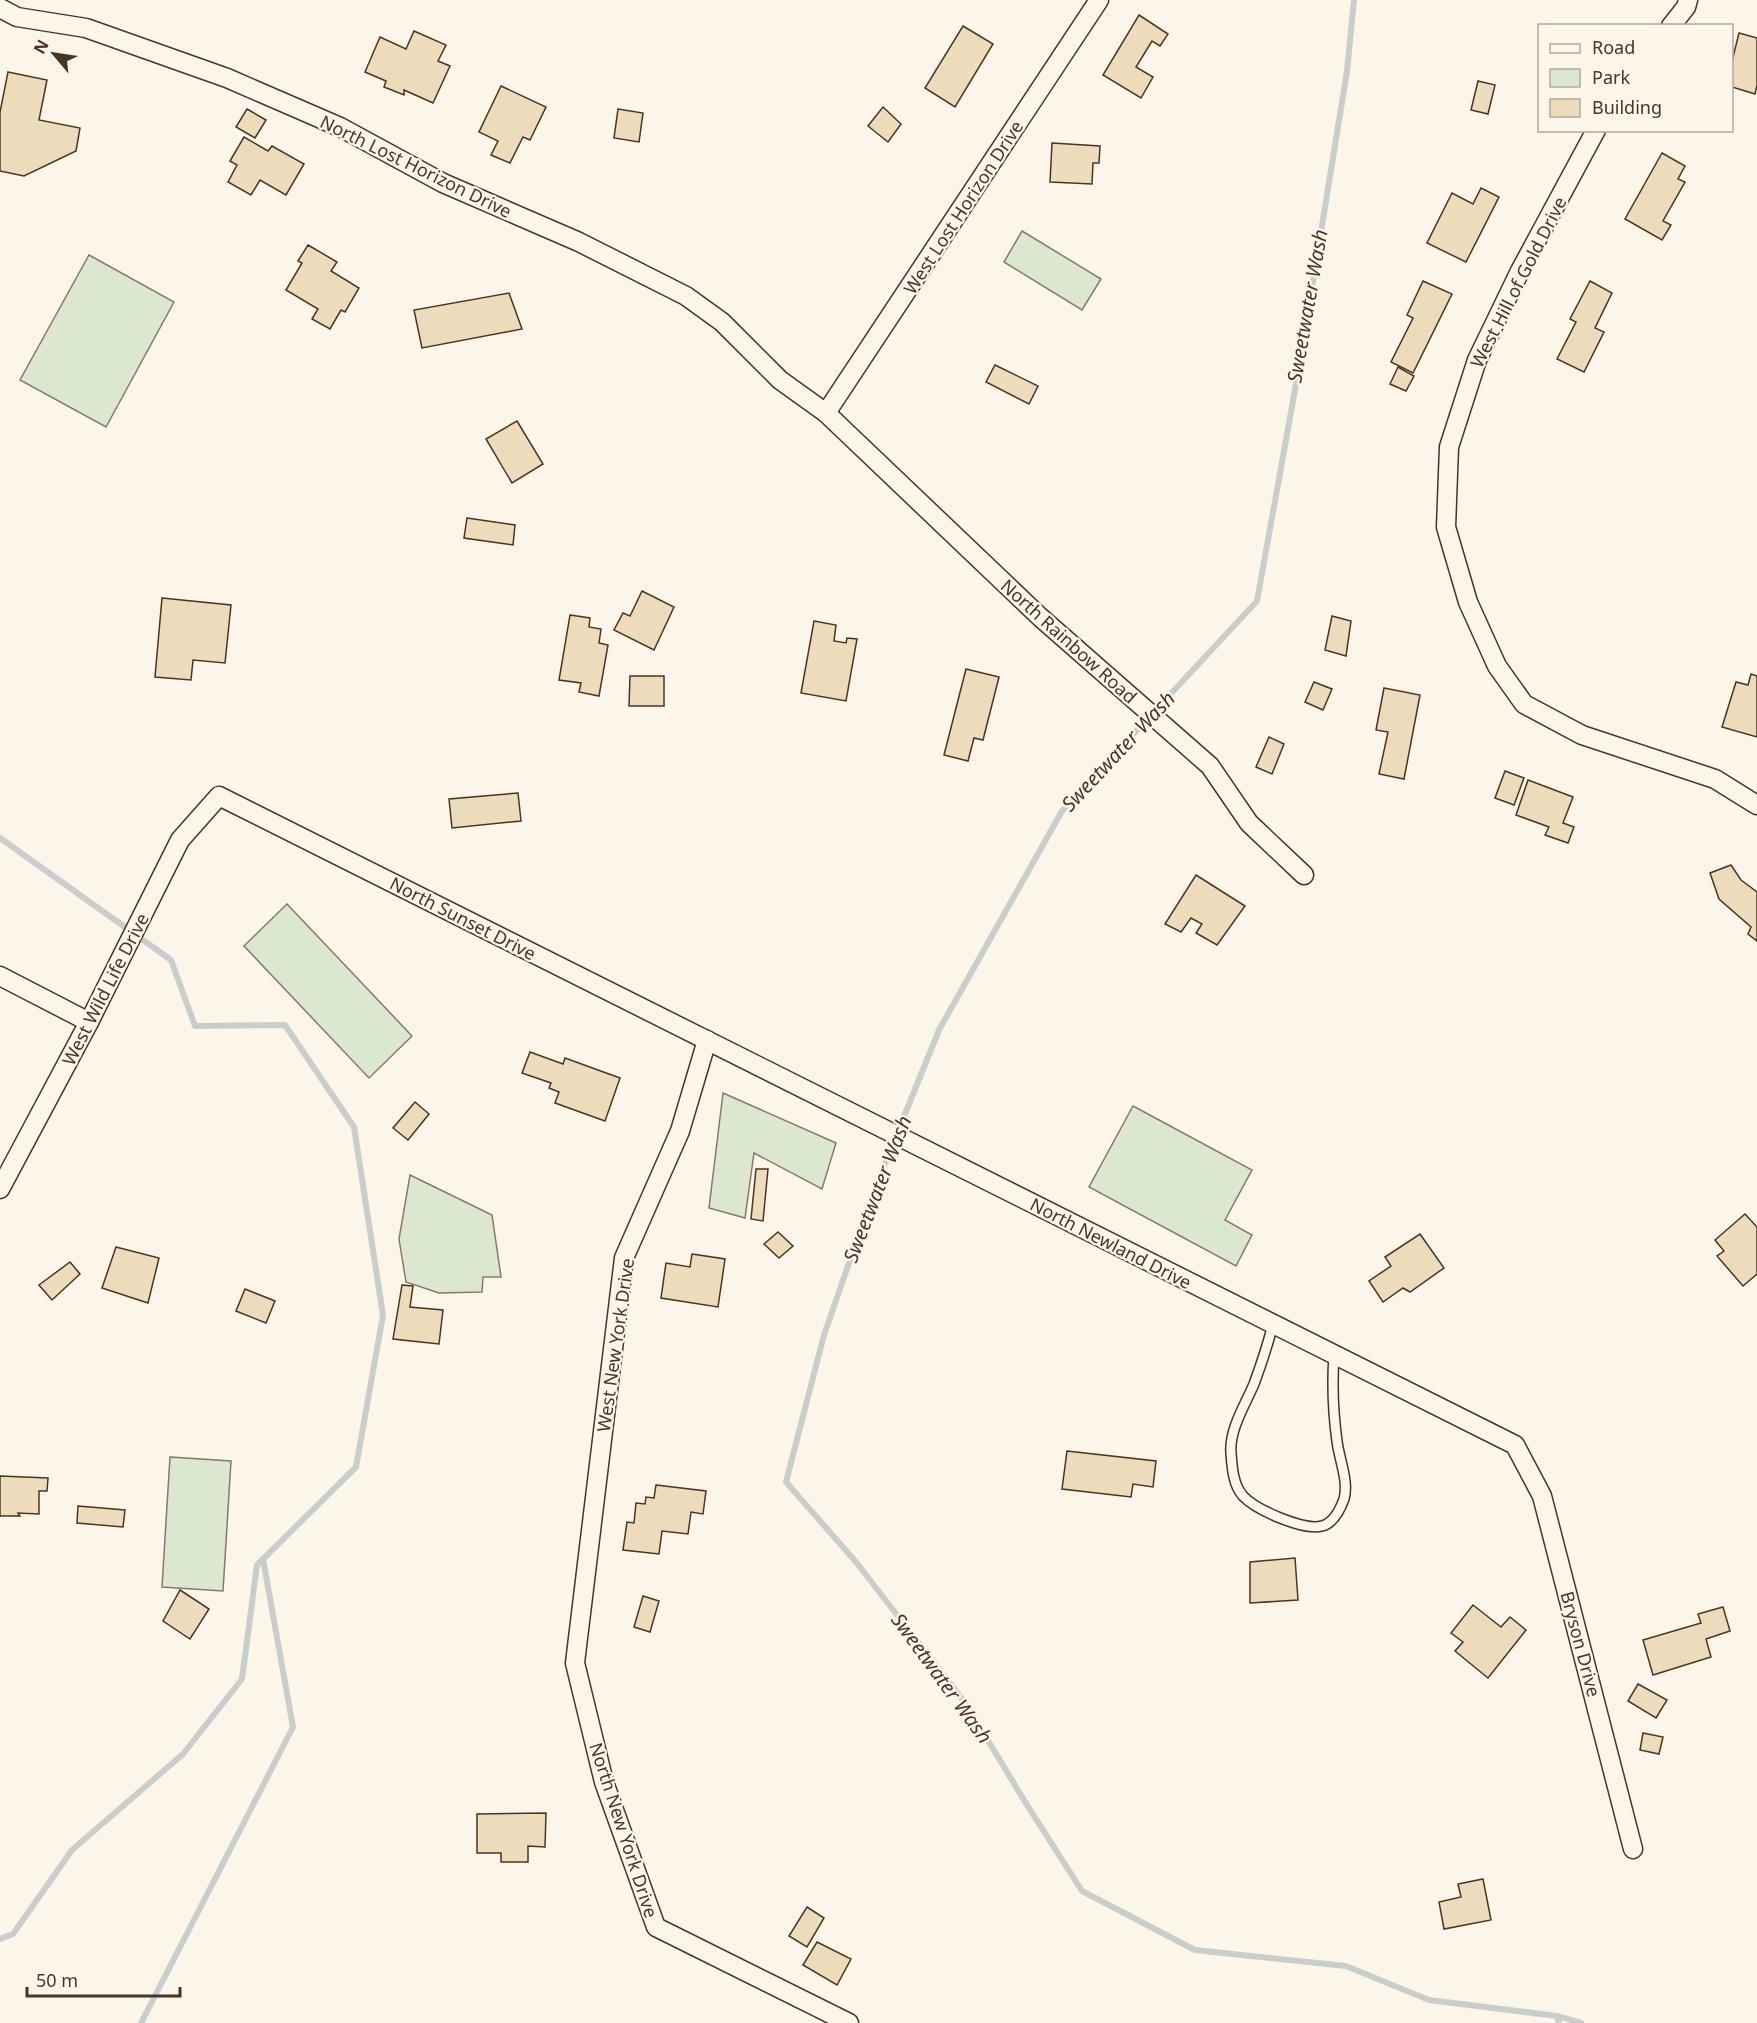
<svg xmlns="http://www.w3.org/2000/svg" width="1757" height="2023" font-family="'Noto Sans',sans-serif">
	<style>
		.green { fill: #dce7d0; stroke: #887966; stroke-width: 1.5 }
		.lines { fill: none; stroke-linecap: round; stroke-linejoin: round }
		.stream { stroke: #c9cecd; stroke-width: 6 }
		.building { fill: #ecdcbc; stroke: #4a3520; stroke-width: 1.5 }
		.service-casing { stroke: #4a3520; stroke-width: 12 }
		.minor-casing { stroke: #4a3520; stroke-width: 21 }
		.service { stroke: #fbf6e9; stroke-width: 9 }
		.minor { stroke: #fbf6e9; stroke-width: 18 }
		.labels { text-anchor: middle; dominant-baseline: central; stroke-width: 4.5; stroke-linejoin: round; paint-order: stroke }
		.street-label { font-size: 18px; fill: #4a3520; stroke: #fbf6e9 }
		.water-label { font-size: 20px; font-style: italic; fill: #4a3520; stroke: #fbf6e9 }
	</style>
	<rect width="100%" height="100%" fill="#fbf6e9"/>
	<g class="green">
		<polygon points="1022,231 1101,279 1082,310 1004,262"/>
		<polygon points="89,255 174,302 106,427 20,380"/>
		<polygon points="287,904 412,1036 369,1078 244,946"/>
		<polygon points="723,1093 836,1143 822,1189 754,1153 745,1218 709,1208"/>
		<polygon points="1133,1106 1252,1170 1225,1220 1252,1235 1236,1266 1089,1187"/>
		<polygon points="410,1175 492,1215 501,1277 483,1277 482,1292 439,1293 406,1282 399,1239"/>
		<polygon points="170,1457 231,1461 223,1591 162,1587"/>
	</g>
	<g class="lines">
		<g class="stream">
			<polyline points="1354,0 1347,71 1300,362 1257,601 1062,811 939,1030 875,1188 824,1335 786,1482 856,1562 966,1704 1027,1805 1082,1891 1195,1950 1346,1966 1429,2000 1557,2016 1559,2023"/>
			<polyline points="0,838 171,960 195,1026 285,1025 354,1127 383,1315 356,1467 257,1565 242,1679 183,1754 72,1850 13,1934 0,1939"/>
			<polyline points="1557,2016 1581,2023"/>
			<polyline points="141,2023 293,1727 263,1559"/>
		</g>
	</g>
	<g class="building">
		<polygon points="1139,15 1168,34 1160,46 1152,41 1136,67 1153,77 1141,98 1103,75"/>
		<polygon points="963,26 993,44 955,107 925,88"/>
		<polygon points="414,31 446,45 438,61 450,66 433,103 404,90 404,95 384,87 386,81 365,72 380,37 406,49"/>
		<polygon points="1739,33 1757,38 1757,85 1755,94 1732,87 1732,61"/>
		<polygon points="8,72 47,80 39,120 80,128 76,151 24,176 0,171 0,112"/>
		<polygon points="1478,81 1495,85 1488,114 1471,110"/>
		<polygon points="501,86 546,107 530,140 523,137 510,163 491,155 498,141 479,132"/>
		<polygon points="883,107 901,124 888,142 868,126"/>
		<polygon points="247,109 266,120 255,138 236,127"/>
		<polygon points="618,109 643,113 639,142 614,138"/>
		<polygon points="244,137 268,151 272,146 304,164 286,195 260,180 251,195 228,182 237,165 230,161"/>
		<polygon points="1052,143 1100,146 1099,163 1093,163 1092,184 1050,182"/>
		<polygon points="1662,153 1685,166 1678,179 1685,182 1663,221 1671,225 1662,240 1625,219"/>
		<polygon points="1481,188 1499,197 1466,262 1427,243 1452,193 1473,204"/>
		<polygon points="308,245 337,262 331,271 359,288 345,312 341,310 330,329 312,319 318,309 286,290 302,263 298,261"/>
		<polygon points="1423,281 1452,294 1413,373 1391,362 1413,318 1407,315"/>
		<polygon points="1590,281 1612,293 1595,328 1604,332 1584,372 1557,359 1576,322 1570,319"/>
		<polygon points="509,293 522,329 422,348 414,310"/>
		<polygon points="995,365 1038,386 1029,404 986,382"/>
		<polygon points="1398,367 1414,376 1406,391 1390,384"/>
		<polygon points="517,421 543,464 512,483 486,439"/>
		<polygon points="467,518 515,525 513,545 464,538"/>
		<polygon points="642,591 674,607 654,650 614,630 623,613 630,616"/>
		<polygon points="162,598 231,605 225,663 193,660 191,680 155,677"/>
		<polygon points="570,615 590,618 589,627 601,629 599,643 608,645 599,696 579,692 581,683 559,680"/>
		<polygon points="1332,616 1351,621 1346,656 1325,650"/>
		<polygon points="814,621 836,625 834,641 846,643 847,638 857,639 846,701 801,693"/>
		<polygon points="966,669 999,677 983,740 974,738 968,761 944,755"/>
		<polygon points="1751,674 1757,676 1757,737 1722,727 1736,682 1748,685"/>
		<polygon points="630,676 664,676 664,706 629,706"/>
		<polygon points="1314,682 1332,689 1323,710 1305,702"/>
		<polygon points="1384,688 1420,695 1404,779 1379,774 1388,732 1376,730"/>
		<polygon points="1269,737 1284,744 1272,774 1256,767"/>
		<polygon points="1505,771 1524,778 1514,805 1495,798"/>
		<polygon points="1528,780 1573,797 1563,823 1574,827 1568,843 1545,835 1549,827 1516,815"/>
		<polygon points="518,793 521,821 452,828 449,799"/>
		<polygon points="1731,865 1741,880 1757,892 1757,941 1748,934 1751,927 1719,899 1710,873"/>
		<polygon points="1196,875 1245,906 1217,945 1196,933 1202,924 1191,918 1181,932 1165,924"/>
		<polygon points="530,1052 563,1064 565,1058 620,1078 605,1121 555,1103 559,1092 549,1088 551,1083 522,1073"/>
		<polygon points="415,1102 429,1114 408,1140 393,1128"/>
		<polygon points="756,1169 768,1169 763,1221 751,1219"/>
		<polygon points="1745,1214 1757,1227 1757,1274 1743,1286 1717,1256 1724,1251 1715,1240"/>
		<polygon points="778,1232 793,1246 779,1258 764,1244"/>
		<polygon points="1420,1234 1444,1268 1410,1292 1403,1288 1383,1302 1369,1281 1391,1266 1385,1257"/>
		<polygon points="116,1247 159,1258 148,1303 102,1288"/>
		<polygon points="692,1254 725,1259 718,1307 661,1298 666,1263 690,1267"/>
		<polygon points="70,1262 80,1274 52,1300 39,1285"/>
		<polygon points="402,1285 413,1286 410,1307 443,1310 439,1344 393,1339"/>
		<polygon points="245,1289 275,1301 266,1323 236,1311"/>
		<polygon points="1067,1451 1156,1461 1153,1487 1133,1484 1131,1497 1062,1489"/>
		<polygon points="0,1476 48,1478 47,1491 39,1491 39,1514 18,1513 20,1516 0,1516"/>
		<polygon points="656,1485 706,1491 703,1514 691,1512 688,1534 662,1531 659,1554 623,1550 627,1522 634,1523 636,1503 645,1504 646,1497 654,1498"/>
		<polygon points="78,1506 125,1510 123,1527 77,1523"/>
		<polygon points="1295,1558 1298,1600 1250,1603 1250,1562"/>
		<polygon points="180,1590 209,1609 190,1639 163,1621"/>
		<polygon points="643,1596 659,1601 650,1632 634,1627"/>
		<polygon points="1473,1605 1501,1627 1510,1617 1526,1630 1488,1678 1455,1651 1463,1642 1451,1633"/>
		<polygon points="1723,1607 1730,1631 1706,1639 1711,1657 1653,1675 1643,1640 1701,1623 1698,1614"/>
		<polygon points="1638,1684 1667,1700 1656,1718 1628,1701"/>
		<polygon points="1643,1733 1663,1737 1659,1754 1640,1750"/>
		<polygon points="546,1813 545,1847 528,1846 528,1862 501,1862 501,1853 477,1853 477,1814"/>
		<polygon points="1483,1879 1491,1920 1444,1929 1439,1902 1461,1897 1458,1884"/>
		<polygon points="807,1907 824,1918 807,1947 789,1936"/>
		<polygon points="817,1942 851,1959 837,1985 803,1965"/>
	</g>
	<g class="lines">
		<g class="service-casing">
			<path id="service" d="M1273 1324C1268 1344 1261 1365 1254 1384 1245 1405 1229 1430 1231 1453 1232 1467 1233 1485 1243 1496 1256 1510 1304 1531 1322 1526 1334 1523 1340 1510 1344 1499 1349 1481 1339 1459 1337 1441 1333 1412 1332 1383 1334 1355"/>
		</g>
		<g class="minor-casing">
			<g id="minor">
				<polyline points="0,8 17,17 86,28 227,78 340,127 443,183 579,242 686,296 722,322 780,380 826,413 1040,617 1210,766 1249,823 1304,875"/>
				<polyline points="1671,26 1686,7 1688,0"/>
				<polyline points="1596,130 1520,271 1477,360 1449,447 1446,527 1468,602 1497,666 1524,704 1582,735 1715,779 1757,805"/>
				<polyline points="826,413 1099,0"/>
				<polyline points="0,976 89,1022"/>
				<polyline points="707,1040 680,1131 624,1258 575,1663 604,1782 656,1927 849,2023"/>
				<polyline points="0,1189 89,1022 180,840 219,796 1515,1445 1542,1496 1633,1849"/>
			</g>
		</g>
		<use href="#service" class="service"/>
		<use href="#minor" class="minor"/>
	</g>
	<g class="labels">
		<g class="street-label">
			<text transform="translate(416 166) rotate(26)">North Lost Horizon Drive</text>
			<text transform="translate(963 207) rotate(-57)">West Lost Horizon Drive</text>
			<text transform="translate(1518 282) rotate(-63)">West Hill of Gold Drive</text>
			<text transform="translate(1069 641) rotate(42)">North Rainbow Road</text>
			<text transform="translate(463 918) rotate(27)">North Sunset Drive</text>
			<text transform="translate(105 989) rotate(-63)">West Wild Life Drive</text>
			<text transform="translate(1111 1243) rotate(27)">North Newland Drive</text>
			<text transform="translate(615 1345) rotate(-82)">West New York Drive</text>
			<text transform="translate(1581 1644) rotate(75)">Bryson Drive</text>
			<text transform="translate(624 1830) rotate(72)">North New York Drive</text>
		</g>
		<g class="water-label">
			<text transform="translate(1307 306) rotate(-80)">Sweetwater Wash</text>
			<text transform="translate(1118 751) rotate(-47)">Sweetwater Wash</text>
			<text transform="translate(877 1189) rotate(-69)">Sweetwater Wash</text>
			<text transform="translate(942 1678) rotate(54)">Sweetwater Wash</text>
		</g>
	</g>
	<rect x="1538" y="24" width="195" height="108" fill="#fbf6e9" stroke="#b4a999" stroke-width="1.5"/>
	<rect x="1550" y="44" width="30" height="9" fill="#fbf6e9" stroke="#b4a999" stroke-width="1.5"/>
	<text x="1592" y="54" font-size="18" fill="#4a3520">Road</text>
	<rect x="1550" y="69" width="30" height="18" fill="#dce7d0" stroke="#b4a999" stroke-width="1.5"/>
	<text x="1592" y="84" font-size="18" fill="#4a3520">Park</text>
	<rect x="1550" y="99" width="30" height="18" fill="#ecdcbc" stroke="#b4a999" stroke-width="1.5"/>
	<text x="1592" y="114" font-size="18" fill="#4a3520">Building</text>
	<g transform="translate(54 54) rotate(299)" stroke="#fbf6e9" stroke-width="4.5" paint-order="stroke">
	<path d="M0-4.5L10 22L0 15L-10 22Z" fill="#4a3520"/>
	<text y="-9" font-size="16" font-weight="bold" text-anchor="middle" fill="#4a3520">N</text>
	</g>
	<path d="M27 1987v9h153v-9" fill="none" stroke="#4a3520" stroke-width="3"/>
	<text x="36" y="1987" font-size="18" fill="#4a3520" stroke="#fbf6e9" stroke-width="4.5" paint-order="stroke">50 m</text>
</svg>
